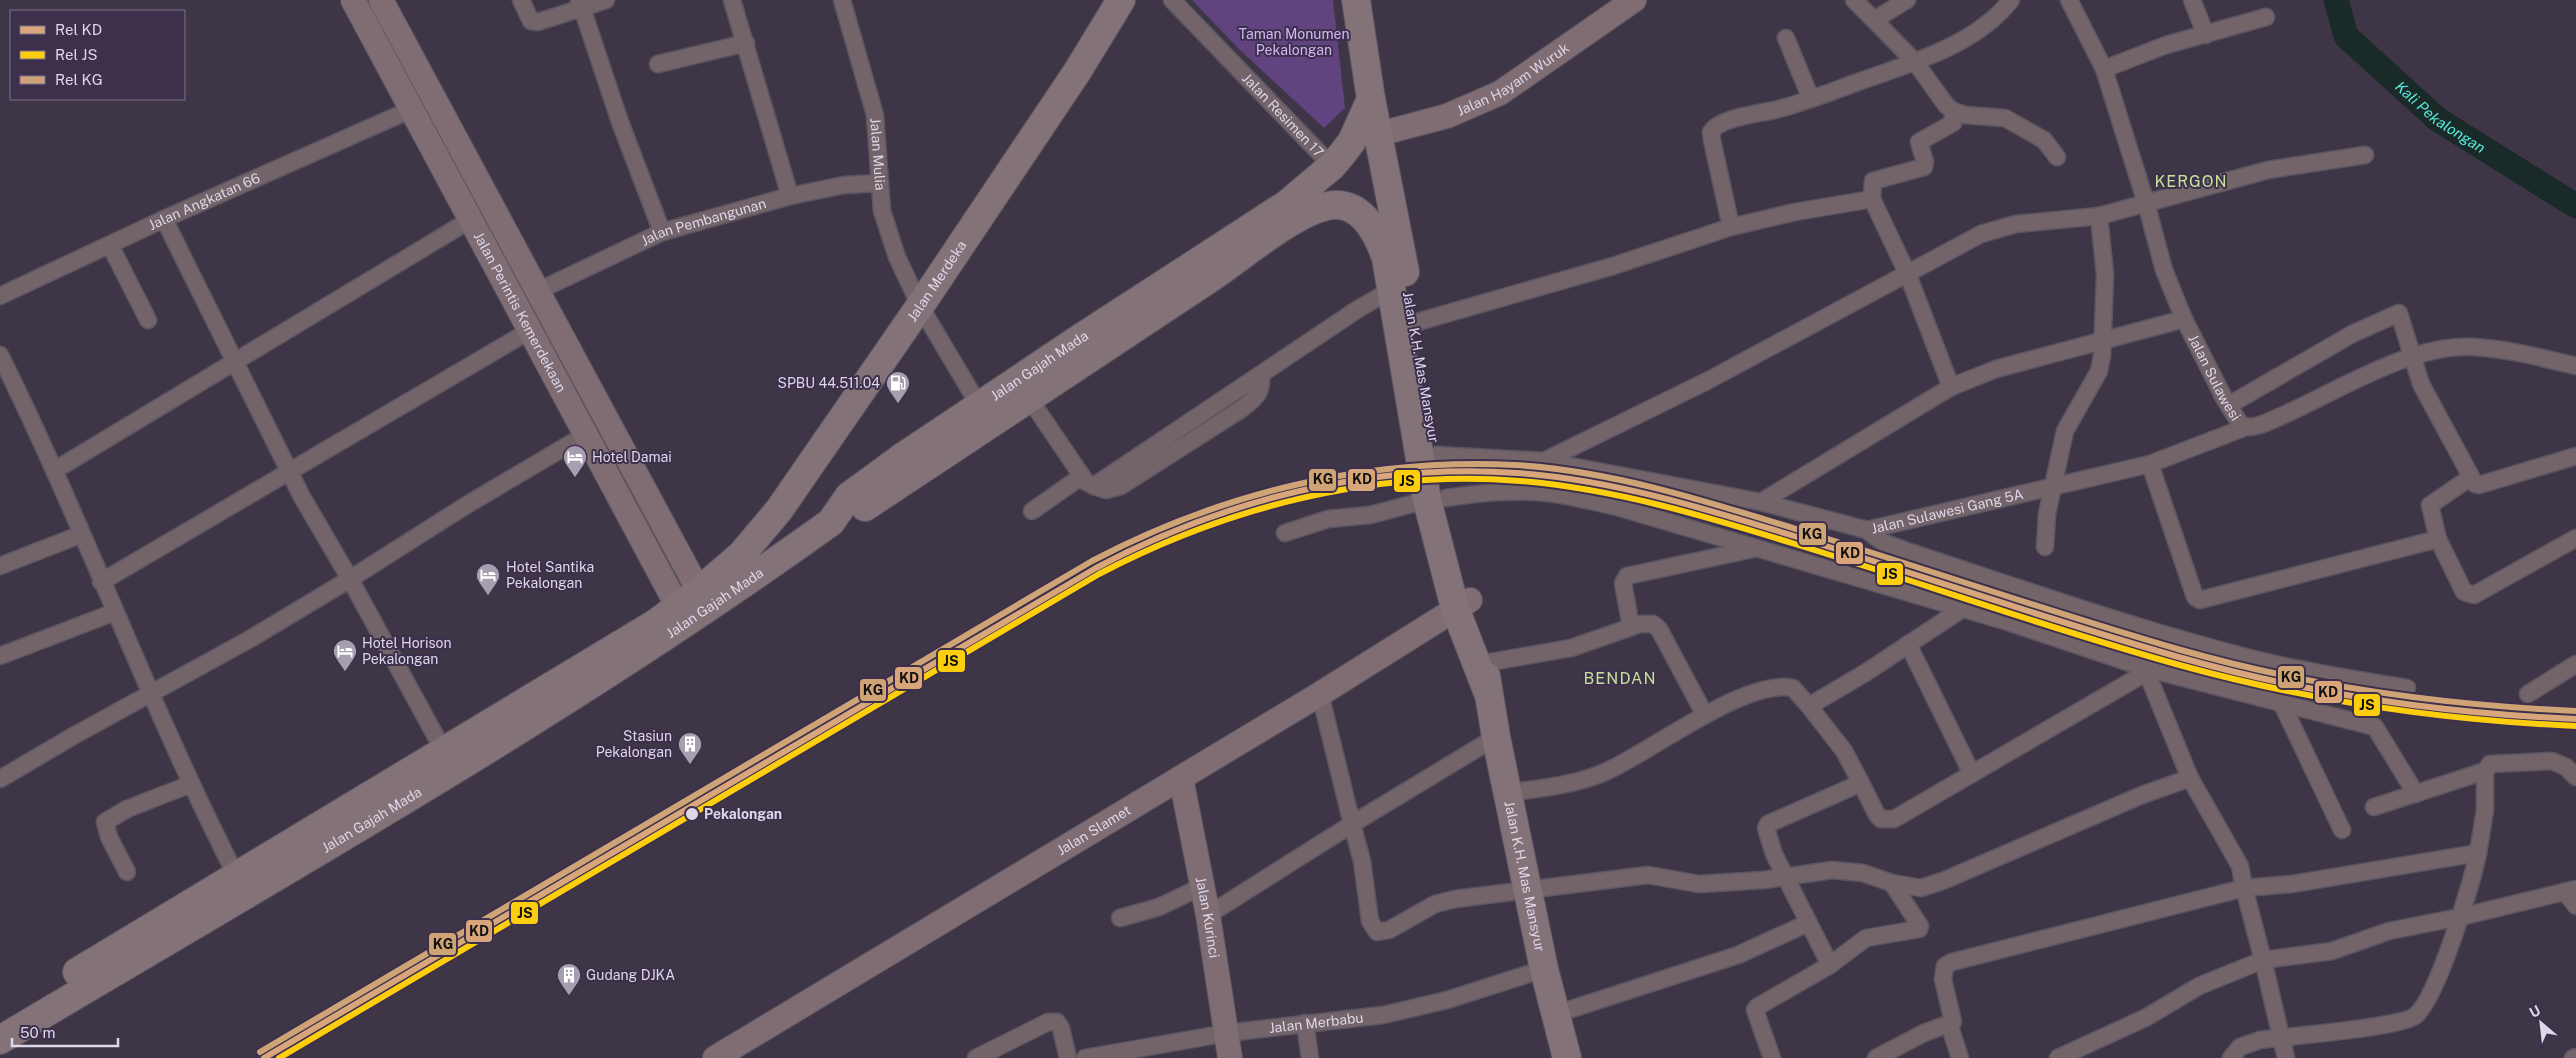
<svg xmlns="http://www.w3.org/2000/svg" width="2576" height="1058" font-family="'Public Sans',sans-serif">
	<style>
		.green { fill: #614380 }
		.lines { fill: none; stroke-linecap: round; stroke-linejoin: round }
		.river { stroke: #1a2a29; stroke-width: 25 }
		.street-casing { stroke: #5b5562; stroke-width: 19 }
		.secondary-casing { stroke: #5b5562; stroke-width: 26 }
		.highway-casing { stroke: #5b5562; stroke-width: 30 }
		.street { stroke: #726469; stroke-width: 16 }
		.secondary { stroke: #7f6d73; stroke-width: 24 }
		.highway { stroke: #847279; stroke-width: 28 }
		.rail-1-casing { stroke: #3d304c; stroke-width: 10 }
		.rail-2-casing { stroke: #3d304c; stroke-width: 10 }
		.rail-3-casing { stroke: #3d304c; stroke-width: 10 }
		.rail-1 { stroke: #d8a67a; stroke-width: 6 }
		.rail-2 { stroke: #fcce0d; stroke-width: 6 }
		.rail-3 { stroke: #cea476; stroke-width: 6 }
		.stop-dot { fill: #ded7e9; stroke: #3d304c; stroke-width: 2 }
		.labels { text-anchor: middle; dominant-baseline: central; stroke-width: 4; stroke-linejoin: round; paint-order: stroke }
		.park-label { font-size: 14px; fill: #d2b5f6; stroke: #3d304c }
		.street-label { font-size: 14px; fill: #ded7e9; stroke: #3d304c }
		.poi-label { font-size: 14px; fill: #ded7e9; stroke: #3d304c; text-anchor: start }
		.stop-label { font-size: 14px; font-weight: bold; fill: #ded7e9; stroke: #3d304c; text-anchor: start }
		.water-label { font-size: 15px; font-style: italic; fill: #56e8d8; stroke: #3d304c }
		.quarter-label { font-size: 16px; letter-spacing: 1px; fill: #c6e198; stroke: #3d304c }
		.line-badge { stroke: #3d304c; stroke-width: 2 }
		.pale-badge-label { font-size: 14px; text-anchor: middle; font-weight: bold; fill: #111 }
	</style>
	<rect width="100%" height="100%" fill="#3e3646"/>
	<polygon class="green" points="1192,0 1333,0 1345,108 1324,128 1239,49"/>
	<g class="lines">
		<path class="river" id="s1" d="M2336 0 2346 36 2437 119 2576 206"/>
		<g class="street-casing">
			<g id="street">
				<polyline points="521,0 531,21 538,22 582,8 579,0"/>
				<polyline points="606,0 582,8 620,122 662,232"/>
				<polyline points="732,0 790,196"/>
				<path id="s2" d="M842 0 875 115 882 211 897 257 920 306 980 407"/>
				<path id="s3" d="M1172 0 1332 166"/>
				<polyline points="1854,0 1874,20 1907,0"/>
				<path id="s4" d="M2069 0 2104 69 2146 203 2164 270 2184 319 2225 400 2241 425 2250 427 2260 425C2324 401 2404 343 2474 347 2508 349 2543 358 2576 366"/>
				<polyline points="2192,0 2206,35"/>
				<polyline points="1874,20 1915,62 1946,105 1953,111 1965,115 2005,118 2044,140 2057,157"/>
				<polyline points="1786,38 1811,99"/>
				<polyline points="658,64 746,43"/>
				<polyline points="2104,69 2166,45 2266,17"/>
				<polyline points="1872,199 1908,275 1951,387"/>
				<polyline points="164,219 302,497 350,579 447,757"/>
				<path d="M1731 227 1712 140 1711 132C1721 116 1763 114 1782 108 1808 101 1833 91 1858 82 1911 63 1975 46 2011 0"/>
				<polyline points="110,245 148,320"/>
				<path id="s5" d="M538 291 662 232 790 196 844 185 880 183"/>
				<path id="s6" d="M0 296 164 219 410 110"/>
				<polyline points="1414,323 1613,266 1731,227 1795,212 1872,199 1873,181 1924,167 1925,162 1919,142 1953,123 1953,111"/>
				<path d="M0 355C86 528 151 711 240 883"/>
				<polyline points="1029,398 1086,482 1094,486 1358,309 1391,290"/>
				<polyline points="2229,405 2352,334 2399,313 2421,384 2475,484 2479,485 2576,456"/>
				<path id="s7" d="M1436 455 1544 461 1761 502 1867 530 2150 464 2246 427"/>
				<polyline points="1544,461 1707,381 1981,234 2016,224 2099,216 2268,170 2365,155"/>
				<polyline points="2150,464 2195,597 2200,600 2438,539 2464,592 2474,595 2576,538"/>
				<polyline points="55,470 470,220"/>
				<path d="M1094 486 1106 490 1121 486 1243 408C1255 398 1263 392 1261 375"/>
				<path d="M1446 498C1480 493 1515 489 1549 493 1572 496 1595 502 1617 507L2008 622 2145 668 2375 727 2416 794"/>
				<polyline points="1761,502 1951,387 1996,369 2184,319"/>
				<polyline points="1032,511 1082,476"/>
				<path d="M1867 530 1882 542 1907 551C2026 590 2144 632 2266 662 2313 673 2360 680 2407 688"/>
				<polyline points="1285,533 1328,519 1370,515 1427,500"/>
				<polyline points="2438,539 2430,505 2471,477"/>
				<polyline points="2045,547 2047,514 2065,431 2099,371 2102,356 2105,275 2099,216"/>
				<polyline points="0,566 82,534"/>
				<polyline points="101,582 529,331"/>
				<polyline points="1631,627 1623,583 1627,576 1753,549"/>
				<polyline points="1908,644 1972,774"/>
				<polyline points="0,656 115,612"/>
				<polyline points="1485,663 1571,648 1640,624 1653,624 1659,629 1705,715"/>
				<polyline points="2145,668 2190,778 2240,866 2244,888 2263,960 2286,1058"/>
				<polyline points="1320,694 1352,824 1496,737"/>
				<polyline points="2528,694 2576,664"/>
				<polyline points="2282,704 2342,830"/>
				<polyline points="1809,706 1844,751 1861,783 1768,824 1766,828 1774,854 1830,965"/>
				<polyline points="0,779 75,735 250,639 350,579 465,506 585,435"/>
				<polyline points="1861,783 1877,815 1881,819 1894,819 2147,672"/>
				<path d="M1509 793C1540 788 1576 785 1605 772 1651 752 1745 678 1793 688L1809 706 1865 673 1962 609"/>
				<polyline points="2374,807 2485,771"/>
				<polyline points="2478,853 2485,810 2485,771 2490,764 2552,761 2566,767 2576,777"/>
				<polyline points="127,872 109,837 105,822 127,809 191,784"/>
				<polyline points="2565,892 2576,906"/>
				<polyline points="1208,915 1352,824 1362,861 1370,921 1377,932 1389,930 1435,904 1455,899 1648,875 1699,884 1764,880 1832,870 1863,873 1892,883 1921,888 1945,880 2142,795 2190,778"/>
				<polyline points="1120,918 1159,907 1203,886"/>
				<polyline points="1556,1014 1738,955 1808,923"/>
				<polyline points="1305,1023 1310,1058"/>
				<polyline points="1949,1024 1960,1058"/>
				<polyline points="976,1058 1048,1022 1057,1022 1061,1028 1068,1058"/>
				<path id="s8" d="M1085 1058 1227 1033 1383 1015 1447 1000 1544 969"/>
				<polyline points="1772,1058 1755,1010 1757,1007 1830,965 1866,938 1919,929 1920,926 1892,883"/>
				<path d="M1876 1058 1924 1033 1953 1022 1943 979 1945 966 1952 962 2244 888 2292 884 2478 853C2472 883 2437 999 2415 1016 2398 1028 2289 1036 2260 1040L2240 1047 2231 1058"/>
				<polyline points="2058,1058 2147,1017 2199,986 2263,960 2332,951 2389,931 2460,917 2576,889"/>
				<polyline points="2573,1058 2576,1057"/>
			</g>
		</g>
		<g class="secondary-casing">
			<g id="secondary">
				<path id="s9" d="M353 0 686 622"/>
				<polyline points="381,0 707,606"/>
				<path id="s10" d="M1379 134 1447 116 1500 93 1634 0"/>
				<path id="s11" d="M1181 778 1208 915 1230 1058"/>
				<path id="s12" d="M715 1058 1320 694 1470 600"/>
			</g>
		</g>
		<g class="highway-casing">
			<g id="highway">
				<polyline points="1356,0 1371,99 1405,272"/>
				<path d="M865 507C979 431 1094 355 1209 279 1240 259 1300 206 1335 205 1364 204 1378 235 1386 258L1427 500 1455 608 1488 693"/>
				<path id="s13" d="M1486 676 1496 737 1544 969 1567 1058"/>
				<path id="s14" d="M77 972 656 623 699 591 742 554 779 510 920 306 1077 72 1121 0"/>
				<path id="s15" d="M0 1040C280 873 566 713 831 522L849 496 901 458 1082 337 1287 204 1332 166 1343 153 1352 141 1371 99"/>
			</g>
		</g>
		<use href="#street" class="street"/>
		<use href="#secondary" class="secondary"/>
		<use href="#highway" class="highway"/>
		<g class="rail-1-casing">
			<path id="rail-1" d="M264 1058 1096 568C1225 499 1371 463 1517 473 1613 480 1703 508 1794 536 1923 576 2052 621 2182 658 2312 695 2442 713 2576 719"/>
		</g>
		<g class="rail-2-casing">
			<path id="rail-2" d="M279 1058 1099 574C1227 507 1374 469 1520 481 1615 489 1705 516 1795 544 1925 584 2053 630 2183 666 2314 702 2440 720 2576 726"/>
		</g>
		<g class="rail-3-casing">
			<path id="rail-3" d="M260 1052 1092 561C1223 492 1367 458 1515 465 1613 471 1706 501 1799 530 1927 569 2053 613 2181 650 2311 687 2441 705 2576 711"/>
		</g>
		<use href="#rail-1" class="rail-1"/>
		<use href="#rail-2" class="rail-2"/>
		<use href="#rail-3" class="rail-3"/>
	</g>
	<defs>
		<g id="fuel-pin" transform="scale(1.25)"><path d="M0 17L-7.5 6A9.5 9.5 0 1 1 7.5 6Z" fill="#a69fb0" stroke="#3d304c"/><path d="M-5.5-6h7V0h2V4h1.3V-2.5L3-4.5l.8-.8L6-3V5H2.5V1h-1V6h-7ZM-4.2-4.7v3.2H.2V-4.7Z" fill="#fff"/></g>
		<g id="hotel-pin" transform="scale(1.25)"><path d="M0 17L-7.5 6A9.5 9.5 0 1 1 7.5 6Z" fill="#a69fb0" stroke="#3d304c"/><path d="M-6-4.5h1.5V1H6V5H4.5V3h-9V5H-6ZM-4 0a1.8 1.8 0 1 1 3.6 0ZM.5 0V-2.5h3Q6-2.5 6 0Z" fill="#fff"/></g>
		<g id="building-pin" transform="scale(1.25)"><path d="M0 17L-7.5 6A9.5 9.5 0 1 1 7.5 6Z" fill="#a69fb0" stroke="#3d304c"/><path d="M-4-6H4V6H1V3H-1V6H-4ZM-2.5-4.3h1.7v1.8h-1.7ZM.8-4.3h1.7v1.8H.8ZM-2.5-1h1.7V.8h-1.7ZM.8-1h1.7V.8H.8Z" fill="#fff"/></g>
	</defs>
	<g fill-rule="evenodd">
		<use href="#fuel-pin" x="898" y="383"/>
		<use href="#hotel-pin" x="575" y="457"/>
		<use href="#hotel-pin" x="488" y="575"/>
		<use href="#hotel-pin" x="345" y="651"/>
		<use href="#building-pin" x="690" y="744"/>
		<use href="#building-pin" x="569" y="975"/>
	</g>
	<circle class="stop-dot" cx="692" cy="814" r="7"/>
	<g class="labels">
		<g class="park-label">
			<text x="1294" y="34">Taman Monumen<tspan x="1294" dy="16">Pekalongan</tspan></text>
		</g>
		<g class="street-label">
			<text stroke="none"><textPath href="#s10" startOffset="146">Jalan Hayam Wuruk</textPath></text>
			<text stroke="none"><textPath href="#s3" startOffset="160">Jalan Resimen 17</textPath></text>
			<text stroke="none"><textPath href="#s2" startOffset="159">Jalan Mulia</textPath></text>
			<text stroke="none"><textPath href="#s6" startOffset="225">Jalan Angkatan 66</textPath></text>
			<text stroke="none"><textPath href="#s5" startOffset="180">Jalan Pembangunan</textPath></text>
			<text stroke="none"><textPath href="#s14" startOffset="1122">Jalan Merdeka</textPath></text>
			<text stroke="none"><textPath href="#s9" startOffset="354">Jalan Perintis Kemerdekaan</textPath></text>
			<text stroke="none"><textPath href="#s15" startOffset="1242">Jalan Gajah Mada</textPath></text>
			<text transform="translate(1421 367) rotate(80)">Jalan K.H. Mas Mansyur</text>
			<text stroke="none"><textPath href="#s4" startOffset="406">Jalan Sulawesi</textPath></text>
			<text stroke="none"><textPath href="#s7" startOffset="521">Jalan Sulawesi Gang 5A</textPath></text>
			<text stroke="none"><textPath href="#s15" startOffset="838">Jalan Gajah Mada</textPath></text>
			<text stroke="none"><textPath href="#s15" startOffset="432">Jalan Gajah Mada</textPath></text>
			<text stroke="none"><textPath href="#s12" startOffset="442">Jalan Slamet</textPath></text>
			<text stroke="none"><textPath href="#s13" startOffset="204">Jalan K.H. Mas Mansyur</textPath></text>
			<text stroke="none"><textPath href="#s11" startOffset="142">Jalan Kurinci</textPath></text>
			<text stroke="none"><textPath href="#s8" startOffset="234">Jalan Merbabu</textPath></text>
		</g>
		<g class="poi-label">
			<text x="880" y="383" text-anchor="end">SPBU 44.511.04</text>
			<text x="592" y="457">Hotel Damai</text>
			<text x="506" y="567">Hotel Santika<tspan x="506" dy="16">Pekalongan</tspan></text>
			<text x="362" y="643">Hotel Horison<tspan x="362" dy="16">Pekalongan</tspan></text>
			<text x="672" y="736" text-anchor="end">Stasiun<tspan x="672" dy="16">Pekalongan</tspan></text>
			<text x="586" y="975">Gudang DJKA</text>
		</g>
		<g class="stop-label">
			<text x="704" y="814">Pekalongan</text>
		</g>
		<g class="water-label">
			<text stroke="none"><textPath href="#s1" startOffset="162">Kali Pekalongan</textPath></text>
		</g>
		<g class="quarter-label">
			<text x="2191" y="181">KERGON</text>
			<text x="1620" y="678">BENDAN</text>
		</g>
	</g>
	<g class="line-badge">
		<rect x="1347" y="468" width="29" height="24" rx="5" fill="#d8a67a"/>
		<rect x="1308" y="468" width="29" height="24" rx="5" fill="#cea476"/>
		<rect x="1393" y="469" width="28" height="24" rx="5" fill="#fcce0d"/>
		<rect x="1798" y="522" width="29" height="24" rx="5" fill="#cea476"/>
		<rect x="1835" y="541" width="29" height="24" rx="5" fill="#d8a67a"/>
		<rect x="1876" y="562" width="28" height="24" rx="5" fill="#fcce0d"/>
		<rect x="937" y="649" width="29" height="24" rx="5" fill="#fcce0d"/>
		<rect x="2277" y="665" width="28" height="24" rx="5" fill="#cea476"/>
		<rect x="894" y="666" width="29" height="24" rx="5" fill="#d8a67a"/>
		<rect x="859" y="678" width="28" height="24" rx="5" fill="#cea476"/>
		<rect x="2314" y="680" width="29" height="24" rx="5" fill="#d8a67a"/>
		<rect x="2353" y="693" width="28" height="24" rx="5" fill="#fcce0d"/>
		<rect x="510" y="901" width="29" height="24" rx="5" fill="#fcce0d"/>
		<rect x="465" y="919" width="28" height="24" rx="5" fill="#d8a67a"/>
		<rect x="428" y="932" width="29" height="24" rx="5" fill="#cea476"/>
	</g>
	<g class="pale-badge-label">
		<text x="1362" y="484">KD</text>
		<text x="1323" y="484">KG</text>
		<text x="1407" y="486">JS</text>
		<text x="1812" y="539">KG</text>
		<text x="1850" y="558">KD</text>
		<text x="1890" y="579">JS</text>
		<text x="951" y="666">JS</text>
		<text x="2291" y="682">KG</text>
		<text x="909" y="683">KD</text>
		<text x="873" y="695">KG</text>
		<text x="2328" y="697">KD</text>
		<text x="2367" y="710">JS</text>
		<text x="525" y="918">JS</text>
		<text x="479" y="936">KD</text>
		<text x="443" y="949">KG</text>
	</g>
	<rect x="10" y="10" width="175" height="90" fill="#3d304c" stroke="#7d738b"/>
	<rect x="20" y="26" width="25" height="8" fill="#d8a67a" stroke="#7d738b"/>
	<text x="55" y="35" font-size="15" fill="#ded7e9">Rel KD</text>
	<rect x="20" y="51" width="25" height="8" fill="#fcce0d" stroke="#7d738b"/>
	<text x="55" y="60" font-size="15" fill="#ded7e9">Rel JS</text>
	<rect x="20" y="76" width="25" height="8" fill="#cea476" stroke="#7d738b"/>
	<text x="55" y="85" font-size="15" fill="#ded7e9">Rel KG</text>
	<g transform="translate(2541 1023) rotate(332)" stroke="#3d304c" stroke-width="4" paint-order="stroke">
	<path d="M0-4L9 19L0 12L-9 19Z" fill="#ded7e9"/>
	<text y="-8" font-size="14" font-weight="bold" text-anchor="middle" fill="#ded7e9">U</text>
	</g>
	<path d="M12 1038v8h106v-8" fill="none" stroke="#ded7e9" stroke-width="2.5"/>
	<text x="20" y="1038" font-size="15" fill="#ded7e9" stroke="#3d304c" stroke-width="4" paint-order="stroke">50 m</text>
</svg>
